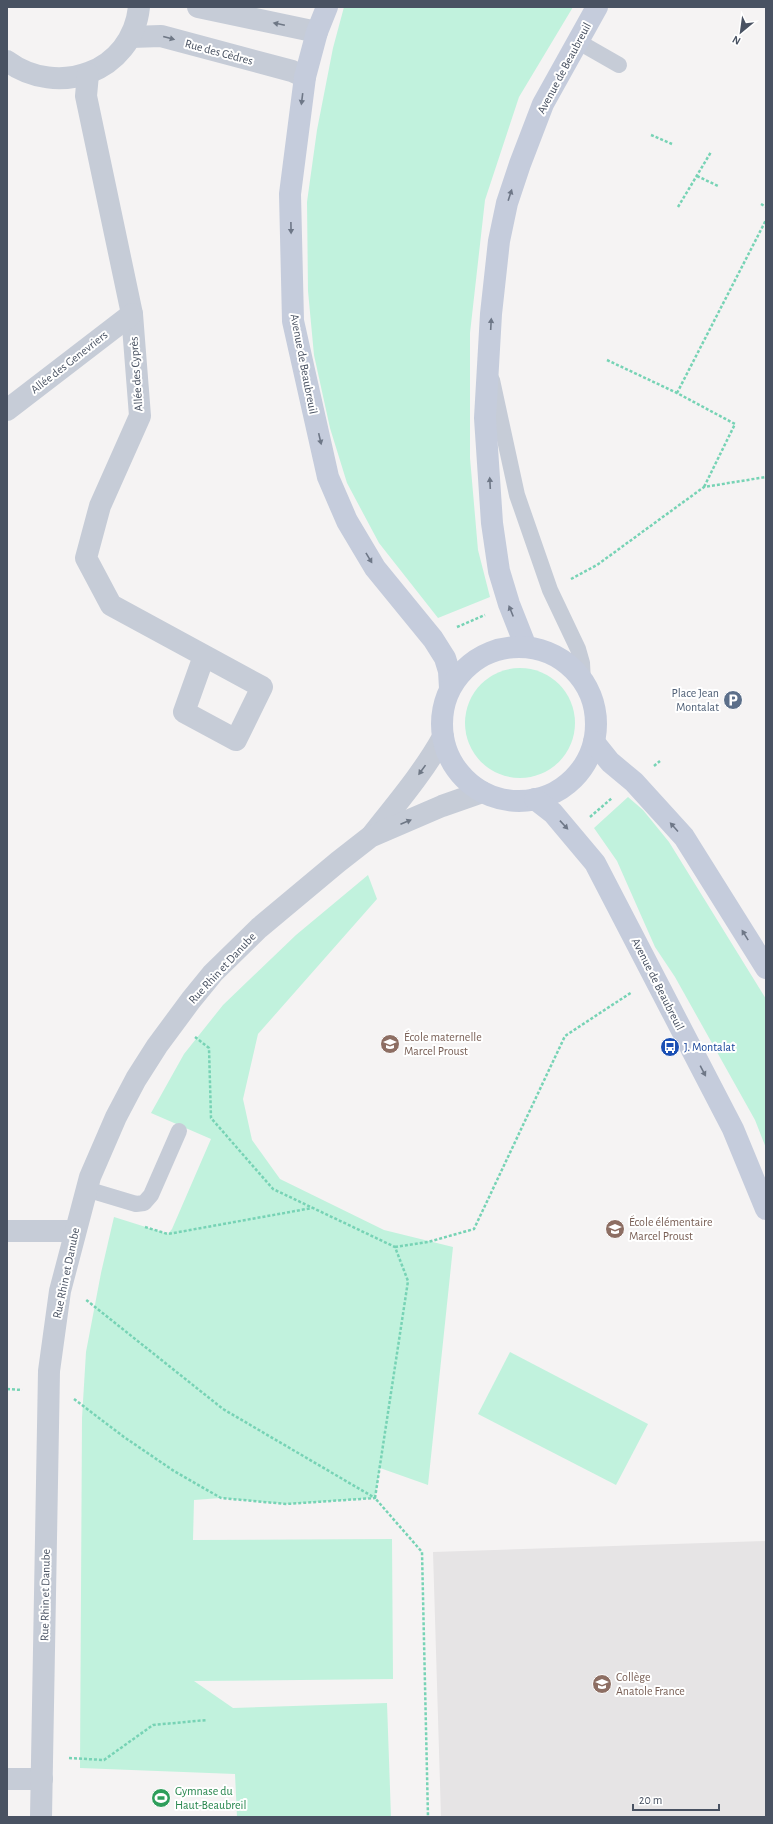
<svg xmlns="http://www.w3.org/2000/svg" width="773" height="1824" font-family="'Alegreya Sans',sans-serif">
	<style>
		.education { fill: #e6e4e5 }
		.green { fill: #c1f2dd }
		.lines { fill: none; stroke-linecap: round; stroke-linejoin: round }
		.path { stroke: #77d3b5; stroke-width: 2.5; stroke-dasharray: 3 2; stroke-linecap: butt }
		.service { stroke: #c6ccd7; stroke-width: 16 }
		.minor { stroke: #c6ccd7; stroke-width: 22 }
		.secondary { stroke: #c5ccdc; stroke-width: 22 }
		.oneway { fill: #6e7785 }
		.oneway2 { fill: #6e7787 }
		.labels { text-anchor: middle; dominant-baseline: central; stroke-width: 4; stroke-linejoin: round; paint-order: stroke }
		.street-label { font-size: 12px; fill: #495262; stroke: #fff }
		.service-label { font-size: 12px; fill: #4e5e75; stroke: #fff; text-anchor: end }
		.education-label { font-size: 12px; fill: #785e54; stroke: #fff; text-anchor: start }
		.transit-label { font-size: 12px; fill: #164399; stroke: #fff; text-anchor: start }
		.leisure-label { font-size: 12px; fill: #27864d; stroke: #fff; text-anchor: start }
	</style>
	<rect width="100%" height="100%" fill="#f5f3f3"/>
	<polygon class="education" points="766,1541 766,1817 441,1817 433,1552"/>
	<g class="green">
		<polygon points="344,7 573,7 519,97 485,200 470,333 470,458 478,550 490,597 438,618 379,543 347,483 330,428 314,355 308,291 307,202 317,130 333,48"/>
		<circle cx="520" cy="723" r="55"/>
		<polygon points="628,797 643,810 669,842 766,999 766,1148 755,1120 675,977 655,947 617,861 594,828"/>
		<polygon points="368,875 377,899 258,1034 243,1099 252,1140 280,1179 384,1230 453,1247 428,1485 380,1468 375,1498 286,1504 221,1498 194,1500 193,1540 392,1539 393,1679 194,1681 233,1708 387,1703 391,1817 237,1817 235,1774 80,1768 82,1418 86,1352 101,1273 114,1217 168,1234 172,1229 211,1139 151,1113 184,1054 223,1005 296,935"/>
		<polygon points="510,1352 648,1424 616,1485 478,1414"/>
	</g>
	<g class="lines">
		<g class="path">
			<polyline points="651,135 672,144"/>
			<polyline points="697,176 718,186"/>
			<polyline points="761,204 766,207"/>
			<polyline points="678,207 711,152"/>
			<polyline points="607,360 677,393 735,424 704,487"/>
			<polyline points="677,393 766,220"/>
			<polyline points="571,579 597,565 704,487 766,477"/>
			<polyline points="457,627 485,615"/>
			<polyline points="654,766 660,761"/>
			<polyline points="590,817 612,798"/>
			<polyline points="195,1037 209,1048 211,1118 273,1189 395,1247 408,1281 375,1498 422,1552 428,1817"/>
			<polyline points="145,1227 168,1234 312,1208"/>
			<polyline points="395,1247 428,1242 474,1229 565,1036 632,992"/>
			<polyline points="7,1389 22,1390"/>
			<polyline points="74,1399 124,1437 174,1471 221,1498 286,1504 375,1498 223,1409 85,1299"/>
			<polyline points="69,1758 104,1760 153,1725 207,1720"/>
		</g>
		<g class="service">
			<polyline points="577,41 619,65"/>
			<polyline points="492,380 517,495 550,590 578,649 582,663 583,682"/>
			<polyline points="86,1189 136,1204 144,1203 151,1195 179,1131"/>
		</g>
		<g class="minor">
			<polyline points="198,7 317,32"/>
			<polyline points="131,37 161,36 292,71 305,77"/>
			<path d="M7 61C57 98 132 73 139 7"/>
			<polyline points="88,74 86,96 132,314 140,416 100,506 86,558 111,605 262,687 236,740 184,712 204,656"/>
			<polyline points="7,410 132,314"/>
			<path d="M372 835C397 803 423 773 443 737"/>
			<polyline points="7,1231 75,1231"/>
			<polyline points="7,1779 42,1779"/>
			<polyline points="41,1817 49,1371 60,1291 90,1177 116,1117 136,1079 157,1046 191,1000 213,973 259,928 338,862 370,837 442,806 482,792"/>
		</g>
		<g class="secondary">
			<polyline points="327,7 317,32 305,77 290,194 293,321 328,477 347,521 375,568 433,639 445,658 449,671 450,688"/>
			<polyline points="526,647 509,604 499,571 492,523 485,418 491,314 499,241 507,203 520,164 543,104 597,7"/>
			<circle cx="519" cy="724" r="77"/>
			<polyline points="594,742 610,762 634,782 684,837 766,968"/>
			<polyline points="535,799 553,813 595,863 733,1129 766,1209"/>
		</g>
	</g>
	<defs><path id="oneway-solid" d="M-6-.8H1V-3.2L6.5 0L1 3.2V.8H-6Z"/></defs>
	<g class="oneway">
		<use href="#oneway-solid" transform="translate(279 24) rotate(-168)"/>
		<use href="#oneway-solid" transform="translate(169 38) rotate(15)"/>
		<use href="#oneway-solid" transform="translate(422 770) rotate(126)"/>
		<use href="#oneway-solid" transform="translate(406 822) rotate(-23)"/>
	</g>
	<g class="oneway2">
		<use href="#oneway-solid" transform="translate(302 99) rotate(97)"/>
		<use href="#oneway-solid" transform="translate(510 195) rotate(-72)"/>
		<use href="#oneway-solid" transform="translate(291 228) rotate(89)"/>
		<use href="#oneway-solid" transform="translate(491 324) rotate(-87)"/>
		<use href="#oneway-solid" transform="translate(320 439) rotate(77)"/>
		<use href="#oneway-solid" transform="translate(490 483) rotate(-93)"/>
		<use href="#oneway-solid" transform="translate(369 558) rotate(59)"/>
		<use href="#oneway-solid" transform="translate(511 611) rotate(-112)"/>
		<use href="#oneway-solid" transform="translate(564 825) rotate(47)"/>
		<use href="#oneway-solid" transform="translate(674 827) rotate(-132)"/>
		<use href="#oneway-solid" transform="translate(745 935) rotate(-122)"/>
		<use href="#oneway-solid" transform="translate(703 1071) rotate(62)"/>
	</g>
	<defs>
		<g id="parking-disc" transform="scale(1)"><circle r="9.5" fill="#5c6f8a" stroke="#fff"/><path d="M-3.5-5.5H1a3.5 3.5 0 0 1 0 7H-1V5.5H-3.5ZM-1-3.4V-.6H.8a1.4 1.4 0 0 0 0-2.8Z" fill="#fff"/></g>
		<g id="school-disc" transform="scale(1)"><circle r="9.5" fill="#8d6e63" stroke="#fff"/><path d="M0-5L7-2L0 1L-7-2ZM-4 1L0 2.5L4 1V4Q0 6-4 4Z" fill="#fff"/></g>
		<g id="bus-disc" transform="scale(1)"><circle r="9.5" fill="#1a4fb4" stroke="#fff"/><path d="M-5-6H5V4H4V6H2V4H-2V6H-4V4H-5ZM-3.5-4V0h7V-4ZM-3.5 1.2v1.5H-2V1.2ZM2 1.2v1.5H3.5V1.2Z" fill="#fff"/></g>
		<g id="stadium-disc" transform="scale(1)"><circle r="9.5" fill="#2e9e5b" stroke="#fff"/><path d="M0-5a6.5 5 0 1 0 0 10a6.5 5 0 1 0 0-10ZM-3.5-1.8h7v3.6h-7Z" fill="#fff"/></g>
	</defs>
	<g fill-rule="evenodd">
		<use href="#parking-disc" x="733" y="700"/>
		<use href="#school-disc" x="390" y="1044"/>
		<use href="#bus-disc" x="670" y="1047"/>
		<use href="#school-disc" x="615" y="1229"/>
		<use href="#school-disc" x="602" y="1684"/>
		<use href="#stadium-disc" x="161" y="1798"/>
	</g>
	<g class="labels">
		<g class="street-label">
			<text transform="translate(219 52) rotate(15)">Rue des Cèdres</text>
			<text transform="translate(564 68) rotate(-62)">Avenue de Beaubreuil</text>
			<text transform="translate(69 362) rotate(-38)">Allée des Genevriers</text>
			<text transform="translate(304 364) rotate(79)">Avenue de Beaubreuil</text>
			<text transform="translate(136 374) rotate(-94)">Allée des Cyprès</text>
			<text transform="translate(222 968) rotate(-47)">Rue Rhin et Danube</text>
			<text transform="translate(658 984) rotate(63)">Avenue de Beaubreuil</text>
			<text transform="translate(66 1273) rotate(-78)">Rue Rhin et Danube</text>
			<text transform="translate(45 1595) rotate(-89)">Rue Rhin et Danube</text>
		</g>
		<g class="service-label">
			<text x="719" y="693">Place Jean<tspan x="719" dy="14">Montalat</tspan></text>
		</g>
		<g class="education-label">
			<text x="404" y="1037">École maternelle<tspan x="404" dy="14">Marcel Proust</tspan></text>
			<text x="629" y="1222">École élémentaire<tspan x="629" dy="14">Marcel Proust</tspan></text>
			<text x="616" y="1677">Collège<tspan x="616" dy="14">Anatole France</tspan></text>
		</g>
		<g class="transit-label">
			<text x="684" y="1047">J. Montalat</text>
		</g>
		<g class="leisure-label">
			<text x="175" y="1791">Gymnase du<tspan x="175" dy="14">Haut-Beaubreil</tspan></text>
		</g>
	</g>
	<rect width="773" height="1824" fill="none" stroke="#495262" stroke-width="16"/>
	<g transform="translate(741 32) rotate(209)" stroke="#ffffff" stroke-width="3" paint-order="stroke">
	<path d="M0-3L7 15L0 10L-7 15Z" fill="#495262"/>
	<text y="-6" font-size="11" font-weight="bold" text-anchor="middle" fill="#495262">N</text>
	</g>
	<path d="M633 1804v6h86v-6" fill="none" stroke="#495262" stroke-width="2"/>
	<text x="639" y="1804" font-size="12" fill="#495262" stroke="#ffffff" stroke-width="3" paint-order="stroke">20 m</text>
</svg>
